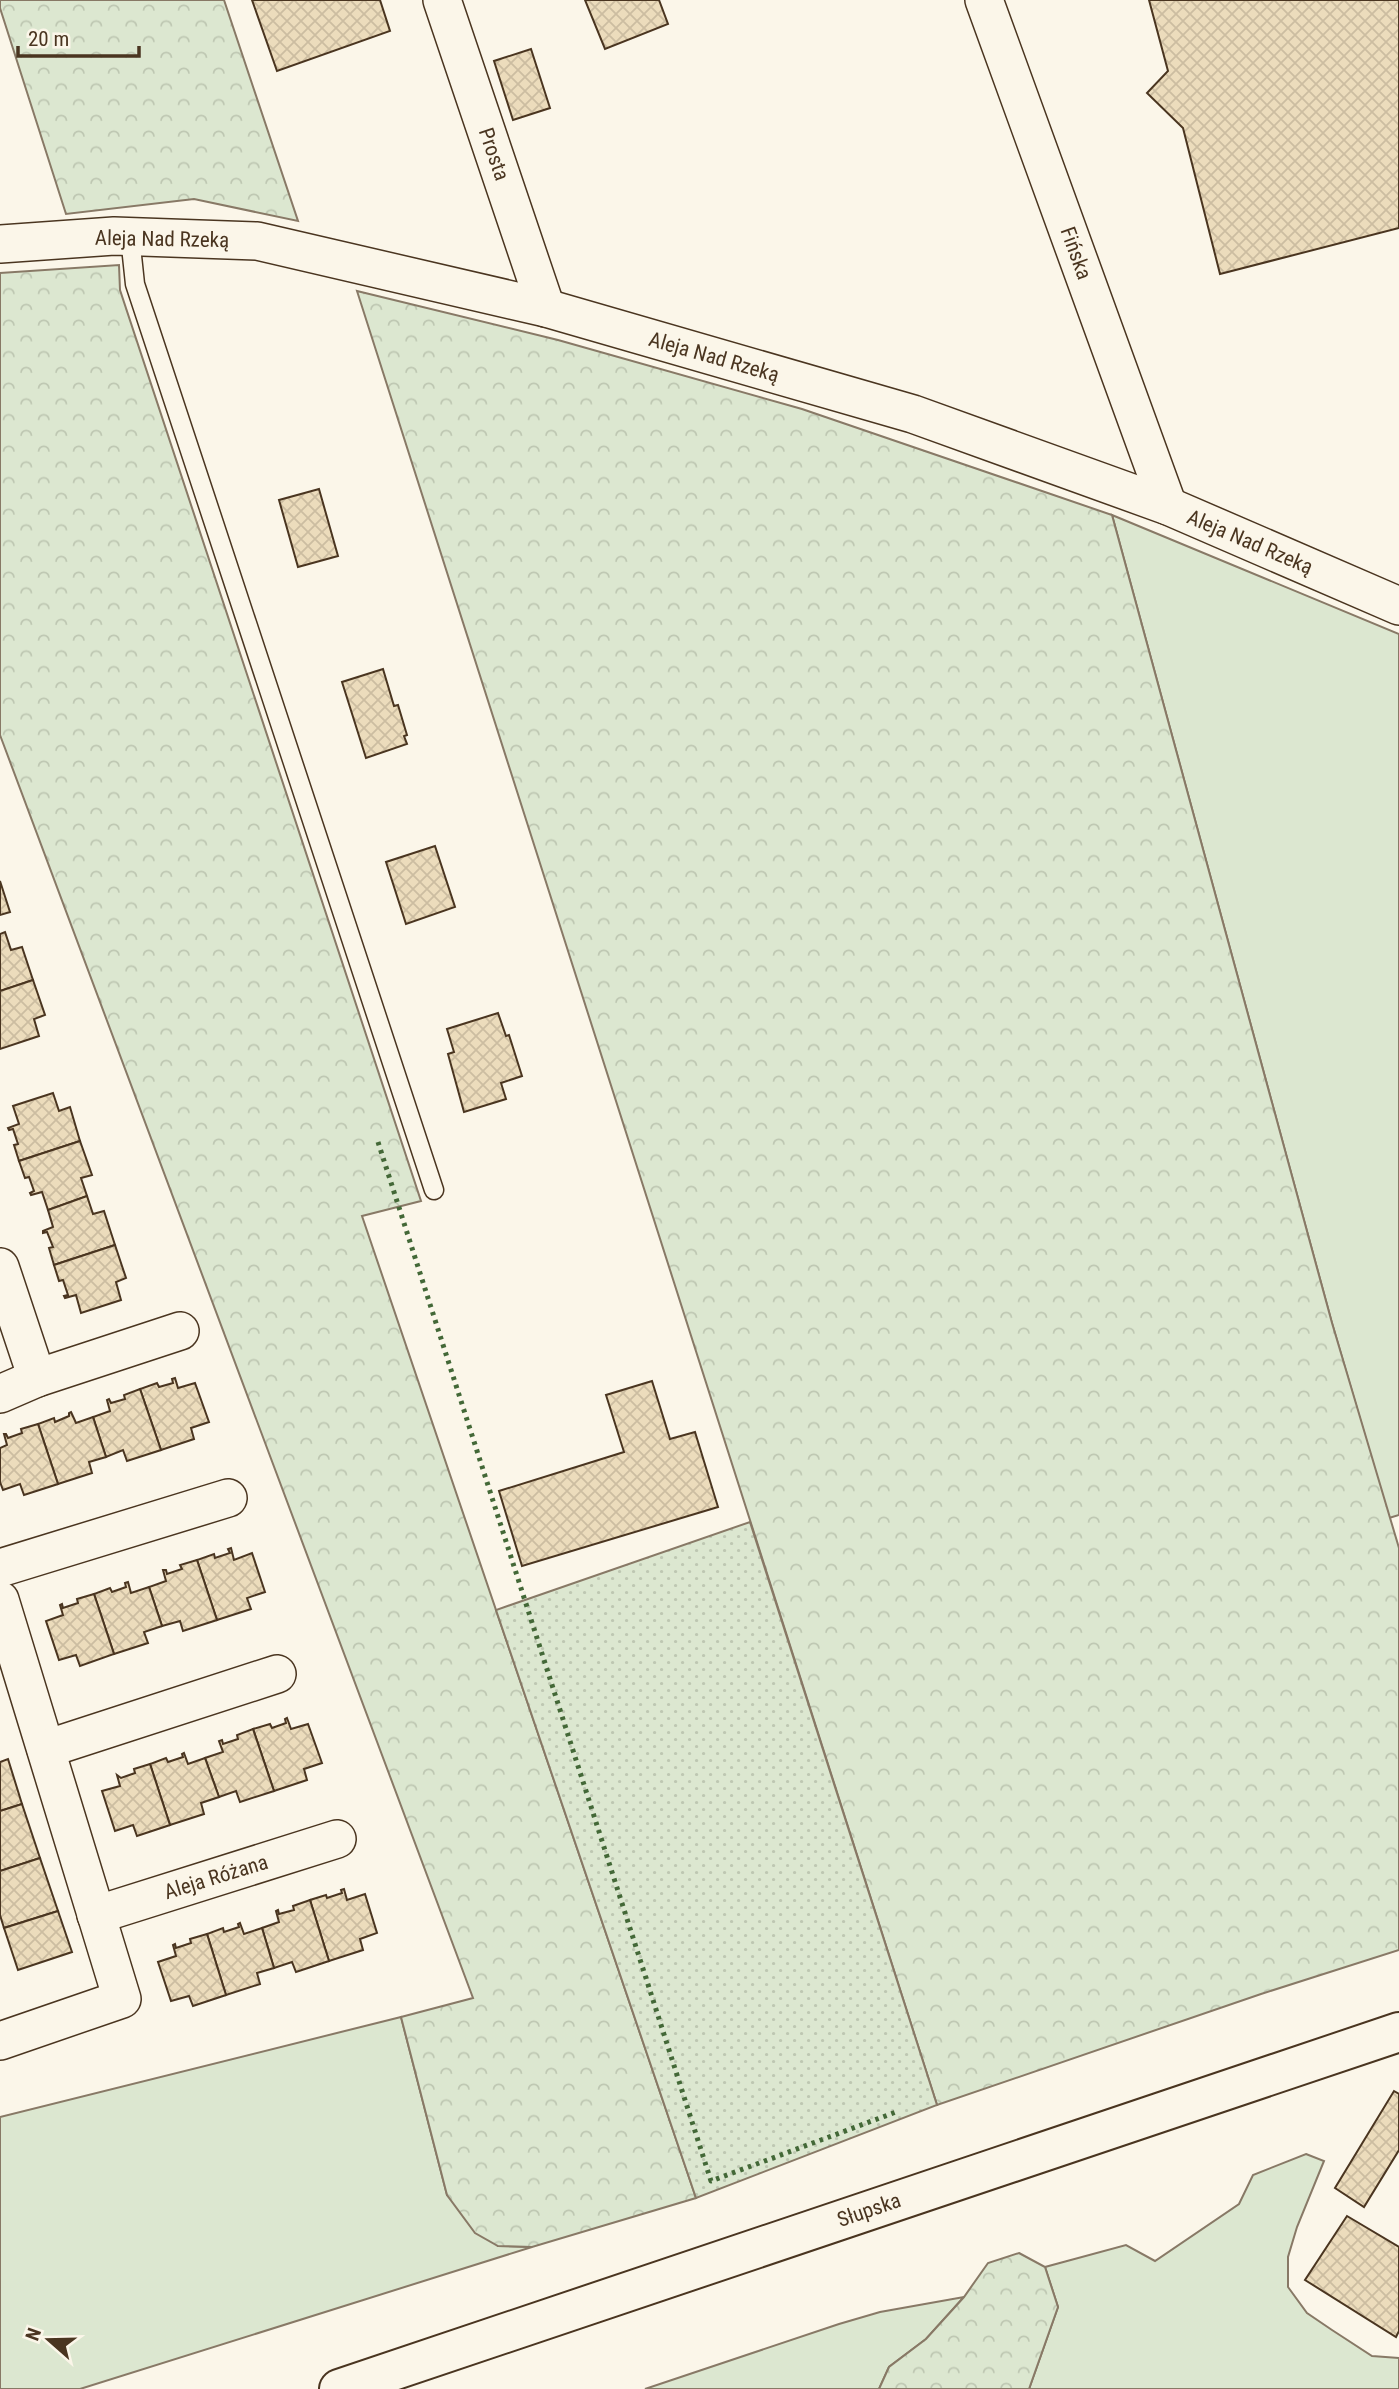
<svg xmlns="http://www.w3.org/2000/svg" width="1399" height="2389" font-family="'Roboto Condensed',sans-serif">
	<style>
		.grass { fill: #dce7d0; stroke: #887966; stroke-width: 2 }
		.forest { fill: url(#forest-crowns); stroke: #887966; stroke-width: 2 }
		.garden { fill: url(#garden-dots); stroke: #887966; stroke-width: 2 }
		.building { fill: url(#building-cross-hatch); stroke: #4a3520; stroke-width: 2 }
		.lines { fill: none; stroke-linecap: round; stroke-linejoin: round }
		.lane-casing { stroke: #4a3520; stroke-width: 21 }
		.street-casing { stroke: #4a3520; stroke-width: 40 }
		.primary-casing { stroke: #4a3520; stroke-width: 42 }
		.lane { stroke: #fbf6e9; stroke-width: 18 }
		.street { stroke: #fbf6e9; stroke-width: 37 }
		.primary { stroke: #fbf6e9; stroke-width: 38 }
		.hedge { stroke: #436837; stroke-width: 5; stroke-dasharray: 3.5 5; stroke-linecap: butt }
		.labels { text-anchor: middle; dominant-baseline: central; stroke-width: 5; stroke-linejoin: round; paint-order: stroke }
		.street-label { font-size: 21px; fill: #4a3520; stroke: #fbf6e9 }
	</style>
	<defs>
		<pattern id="forest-crowns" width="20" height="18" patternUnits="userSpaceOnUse" patternTransform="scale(1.75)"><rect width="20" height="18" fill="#dce7d0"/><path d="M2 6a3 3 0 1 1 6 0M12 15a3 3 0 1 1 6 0" fill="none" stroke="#bec7b2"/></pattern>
		<pattern id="garden-dots" width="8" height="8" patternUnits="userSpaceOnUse" patternTransform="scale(1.75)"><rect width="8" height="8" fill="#dce7d0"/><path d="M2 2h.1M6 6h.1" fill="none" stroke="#bec7b2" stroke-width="1.8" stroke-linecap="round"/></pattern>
		<pattern id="building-cross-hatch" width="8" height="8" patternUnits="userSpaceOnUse" patternTransform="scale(1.75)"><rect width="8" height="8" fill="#ecdcbc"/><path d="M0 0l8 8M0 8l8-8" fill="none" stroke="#ccbda1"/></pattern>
	</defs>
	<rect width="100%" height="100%" fill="#fbf6e9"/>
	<g class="grass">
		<polygon points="1112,515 1399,634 1399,1515 1389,1518 1332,1323"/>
		<polygon points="401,2017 447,2195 498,2246 532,2247 80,2389 0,2389 0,2117"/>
		<polygon points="1306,2154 1324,2161 1297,2227 1288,2257 1288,2287 1307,2313 1332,2330 1372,2356 1399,2358 1399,2389 1029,2389 1058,2307 1045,2267 1126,2245 1155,2261 1239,2204 1253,2175"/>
		<polygon points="964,2297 926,2339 889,2367 879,2389 645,2389 839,2324 880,2312"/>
	</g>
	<g class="forest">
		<polygon points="0,0 224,0 298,221 194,199 66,214 0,8"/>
		<polygon points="119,265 120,290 421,1201 362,1216 696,2198 532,2247 498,2246 475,2233 447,2195 401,2017 473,1998 0,735 0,273"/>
		<polygon points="357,291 558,340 802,409 1112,515 1332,1323 1399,1548 1399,1950 1261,1994 937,2105"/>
		<polygon points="1019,2253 1045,2267 1058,2307 1029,2389 879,2389 889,2367 926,2339 964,2297 988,2263"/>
	</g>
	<polygon class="garden" points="750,1522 937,2105 696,2198 496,1610"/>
	<g class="building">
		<polygon points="252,0 380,0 390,31 277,71"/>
		<polygon points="585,0 659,0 668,24 605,49"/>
		<polygon points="1149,0 1399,0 1399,228 1220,274 1183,128 1147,93 1168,71"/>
		<polygon points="531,49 550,108 513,120 494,61"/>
		<polygon points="319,489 338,556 298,567 279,500"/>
		<polygon points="383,669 394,706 398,705 407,735 404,736 407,744 366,758 342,682"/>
		<polygon points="435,846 455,907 406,924 386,862"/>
		<polygon points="0,881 10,912 0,915"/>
		<polygon points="5,932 11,950 22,947 33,980 0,991 0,934"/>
		<polygon points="33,980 45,1015 34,1019 39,1036 0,1049 0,991"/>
		<polygon points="498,1013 506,1036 509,1035 522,1076 501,1083 506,1099 464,1112 448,1054 454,1052 447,1029"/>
		<polygon points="53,1093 59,1111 70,1107 80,1141 19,1161 14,1145 18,1144 13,1129 9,1130 8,1128 19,1124 13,1106"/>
		<polygon points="80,1141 92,1175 81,1178 87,1196 48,1210 42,1192 31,1195 30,1193 34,1191 29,1177 25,1178 19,1161"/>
		<polygon points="87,1196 93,1214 104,1211 115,1245 54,1265 49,1248 53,1247 47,1232 43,1233 43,1231 53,1227 48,1210"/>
		<polygon points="115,1245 126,1278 116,1282 121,1300 81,1313 76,1295 65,1298 64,1296 68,1295 63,1280 59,1281 54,1265"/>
		<polygon points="175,1378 178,1388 195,1383 209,1422 191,1428 194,1439 161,1450 140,1389 157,1383 159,1387 173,1383 172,1379"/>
		<polygon points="652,1381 670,1439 695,1432 718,1507 522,1566 499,1491 624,1452 606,1395"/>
		<polygon points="140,1389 161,1450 127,1461 123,1450 106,1457 93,1417 110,1411 107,1400 109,1399 111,1403 125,1399 124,1395"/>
		<polygon points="71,1412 76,1423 93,1417 106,1457 89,1462 92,1473 58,1484 38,1424 54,1418 55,1422 69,1416 69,1413"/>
		<polygon points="38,1424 58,1484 24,1495 20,1484 3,1490 0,1482 0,1448 7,1445 4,1434 6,1434 8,1438 22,1433 21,1429"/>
		<polygon points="231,1548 234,1560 252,1553 265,1592 247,1598 251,1609 217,1620 197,1560 214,1554 215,1558 230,1553 228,1549"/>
		<polygon points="197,1560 217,1620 183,1631 180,1621 162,1626 149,1587 166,1581 163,1570 166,1570 167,1574 182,1569 180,1565"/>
		<polygon points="128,1582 131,1593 149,1587 162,1626 144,1632 148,1643 114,1654 94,1594 110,1588 112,1592 126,1587 125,1583"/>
		<polygon points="94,1594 114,1654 80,1666 76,1655 59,1660 46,1621 63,1615 60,1605 62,1604 63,1608 78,1603 77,1599"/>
		<polygon points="287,1718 291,1729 308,1724 322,1763 304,1769 307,1780 274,1791 253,1729 270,1724 272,1728 286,1723 285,1719"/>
		<polygon points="253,1729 274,1791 240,1802 236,1791 219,1797 205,1758 223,1752 219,1741 222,1740 223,1744 238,1739 237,1735"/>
		<polygon points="184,1753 188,1764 205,1758 219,1797 201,1803 204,1814 170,1825 150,1764 166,1758 168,1762 183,1757 182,1754"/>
		<polygon points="8,1759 22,1804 0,1811 0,1762"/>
		<polygon points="150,1764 170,1825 137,1836 133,1825 115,1831 102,1791 120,1786 117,1775 121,1778 135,1773 134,1769"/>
		<polygon points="22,1804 40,1858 0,1871 0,1811"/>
		<polygon points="40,1858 58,1911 4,1928 0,1915 0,1871"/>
		<polygon points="344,1889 347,1900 365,1894 377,1933 360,1939 363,1950 329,1961 310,1900 326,1895 327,1898 342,1893 341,1890"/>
		<polygon points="310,1900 329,1961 296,1972 292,1962 274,1968 262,1928 279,1922 276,1911 278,1910 279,1914 294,1910 293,1906"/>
		<polygon points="58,1911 72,1952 18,1970 4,1928"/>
		<polygon points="240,1923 244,1934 262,1928 274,1968 257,1973 260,1984 226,1995 207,1934 223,1928 224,1932 239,1927 238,1924"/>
		<polygon points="207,1934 226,1995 193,2006 189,1996 171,2001 158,1962 176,1956 173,1945 175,1944 176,1948 191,1943 190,1939"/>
		<polygon points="1394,2091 1399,2094 1399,2150 1364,2207 1335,2188"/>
		<polygon points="1347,2216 1399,2247 1399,2331 1396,2337 1305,2280"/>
	</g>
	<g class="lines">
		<g class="lane-casing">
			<polyline id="lane" points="130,237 135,284 434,1190"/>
		</g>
		<g class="street-casing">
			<g id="street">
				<polyline points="442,0 546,308"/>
				<polyline points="984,0 1168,506"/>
				<polyline points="0,244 114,236 257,241 546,308 913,414 1168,506 1399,606"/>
				<polyline points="0,1267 37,1378 0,1394"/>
				<polyline points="37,1378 180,1331"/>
				<polyline points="0,1568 228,1498"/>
				<polyline points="0,1600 122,1999 0,2041"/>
				<polyline points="46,1749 277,1674"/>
				<polyline points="96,1915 337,1839"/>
			</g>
		</g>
		<g class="primary-casing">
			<polyline id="primary" points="339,2389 1399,2032"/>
		</g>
		<use href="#lane" class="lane"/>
		<use href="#street" class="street"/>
		<use href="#primary" class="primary"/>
		<polyline class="hedge" points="378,1142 711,2181 896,2112"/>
	</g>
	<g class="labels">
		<g class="street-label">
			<text transform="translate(494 154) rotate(71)">Prosta</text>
			<text transform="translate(162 239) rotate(1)">Aleja Nad Rzeką</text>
			<text transform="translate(1076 253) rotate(70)">Fińska</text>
			<text transform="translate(714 357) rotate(16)">Aleja Nad Rzeką</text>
			<text transform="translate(1250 542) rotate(23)">Aleja Nad Rzeką</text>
			<text transform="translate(216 1877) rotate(-17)">Aleja Różana</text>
			<text transform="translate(869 2210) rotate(-19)">Słupska</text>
		</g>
	</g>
	<g transform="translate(49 2340) rotate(290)" stroke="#fbf6e9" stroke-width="5" paint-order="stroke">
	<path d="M0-5L12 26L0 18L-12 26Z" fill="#4a3520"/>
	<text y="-10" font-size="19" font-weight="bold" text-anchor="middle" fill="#4a3520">N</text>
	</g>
	<path d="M18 46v10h121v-10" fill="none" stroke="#4a3520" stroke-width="3.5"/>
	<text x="28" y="46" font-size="21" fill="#4a3520" stroke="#fbf6e9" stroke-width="5" paint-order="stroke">20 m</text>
</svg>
